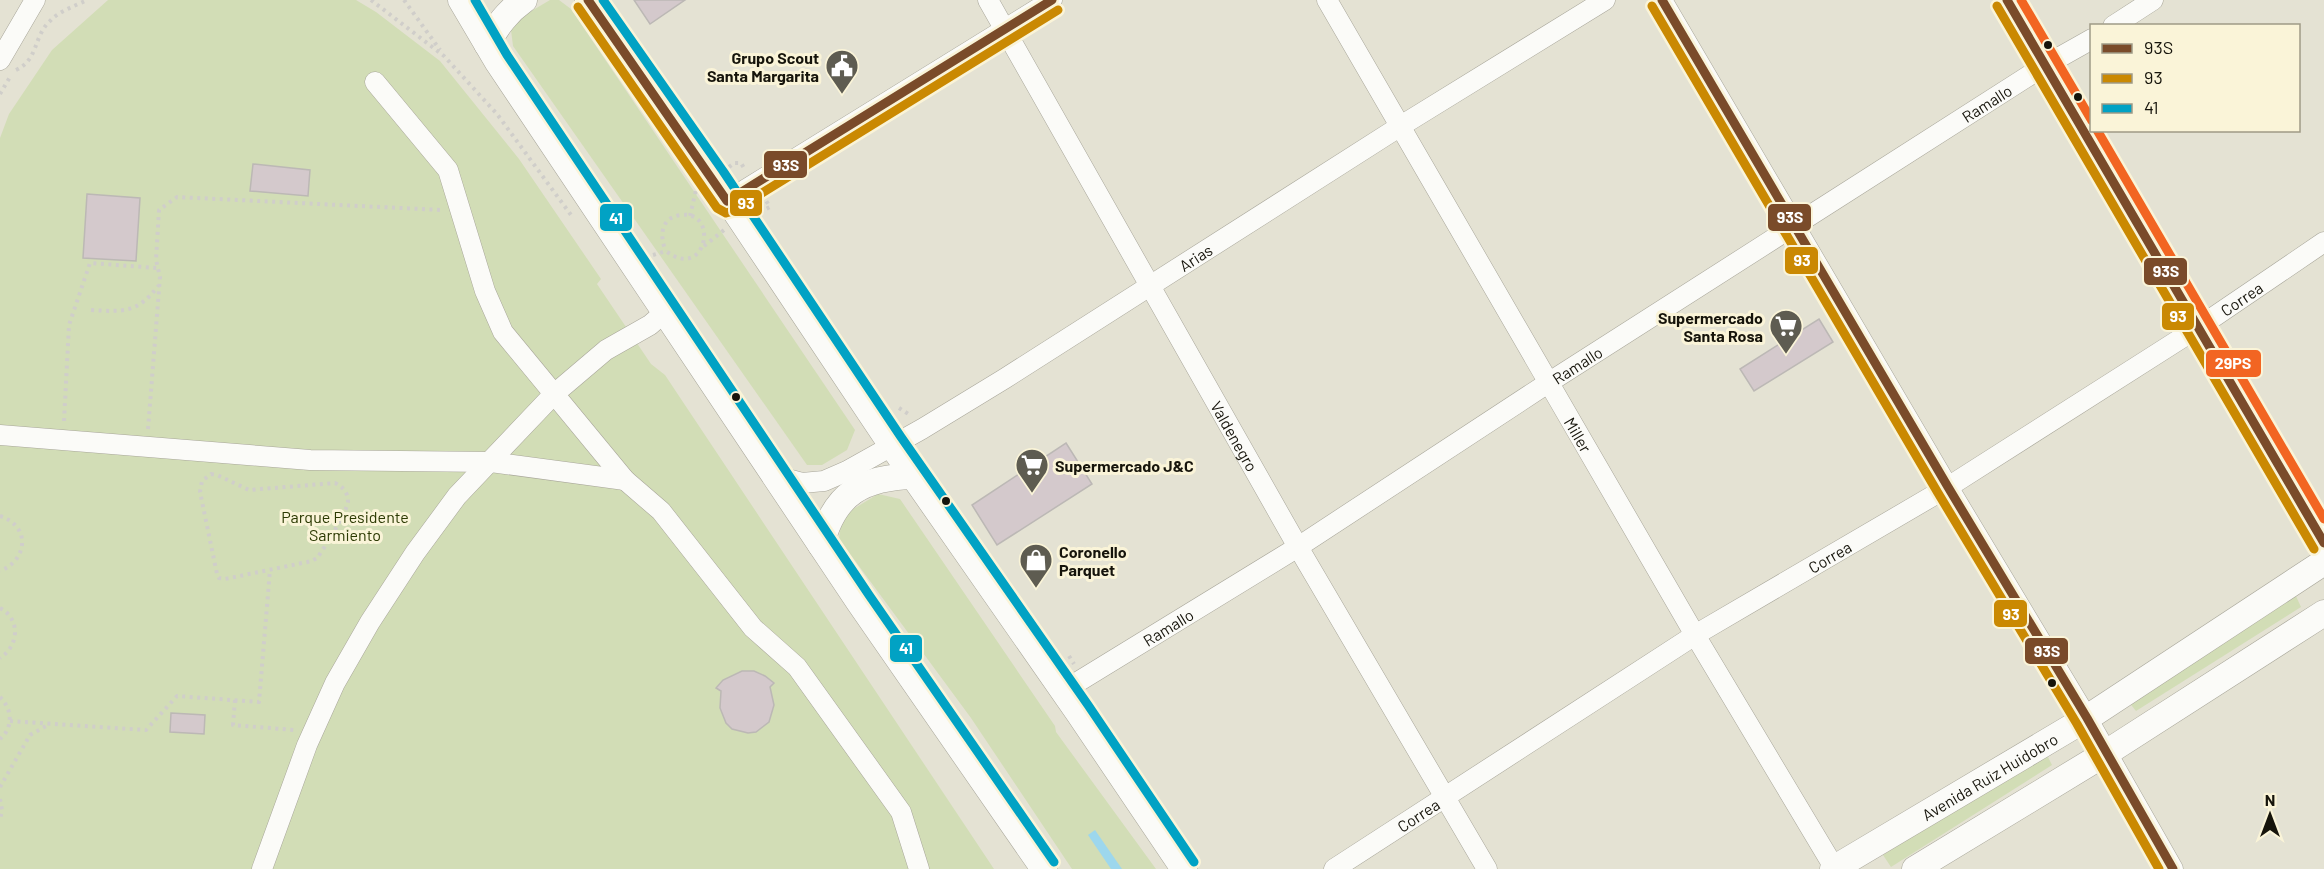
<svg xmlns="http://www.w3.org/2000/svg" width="2324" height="869" font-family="Barlow,sans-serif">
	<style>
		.green { fill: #d2ddb6 }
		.water { fill: #9dd7ed }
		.building { fill: #d4c9cc; stroke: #bcb8b5; stroke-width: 1.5 }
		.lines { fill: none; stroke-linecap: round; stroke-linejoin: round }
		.minor-casing { stroke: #a8a69a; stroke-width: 21 }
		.major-casing { stroke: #a8a69a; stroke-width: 27 }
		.path { stroke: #d0ceca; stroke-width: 4; stroke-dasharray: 3 4.5; stroke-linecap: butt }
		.minor { stroke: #fbfbf8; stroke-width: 20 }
		.major { stroke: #fbfbf8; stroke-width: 26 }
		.bus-1-casing { stroke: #faf4d8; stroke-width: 14 }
		.bus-2-casing { stroke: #faf4d8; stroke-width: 14 }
		.bus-3-casing { stroke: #faf4d8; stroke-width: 14 }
		.bus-4-casing { stroke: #faf4d8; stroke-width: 14 }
		.bus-1 { stroke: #7a4b2a; stroke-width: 9 }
		.bus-2 { stroke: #ca8902; stroke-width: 9 }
		.bus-3 { stroke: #01a2c4; stroke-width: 9 }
		.bus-4 { stroke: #f26522; stroke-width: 9 }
		.bus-dot { fill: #16140b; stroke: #faf4d8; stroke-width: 2 }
		.labels { text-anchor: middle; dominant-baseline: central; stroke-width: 6; stroke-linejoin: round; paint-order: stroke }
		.poi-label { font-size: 16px; font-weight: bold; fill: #16140b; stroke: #faf4d8; text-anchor: end }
		.street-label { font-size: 16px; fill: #16140b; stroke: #faf4d8 }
		.park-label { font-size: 16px; fill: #2b3902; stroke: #faf4d8 }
		.line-badge { stroke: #faf4d8; stroke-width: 2 }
		.badge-label { font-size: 16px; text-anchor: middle; font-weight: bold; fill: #fff }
	</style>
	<rect width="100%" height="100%" fill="#e4e2d3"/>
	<g class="green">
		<polygon points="108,0 356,0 376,12 440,61 519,159 601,279 597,284 651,364 665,375 994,869 0,869 0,138 9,114 52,50"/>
		<polygon points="550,0 559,0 571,9 855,430 847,450 822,465 807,465 513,46 511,30 518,19"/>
		<polygon points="878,494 900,499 1055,726 1056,732 1156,869 1072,869 971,718 839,539 842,516"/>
		<polygon points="2295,594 2301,607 2136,711 2128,701"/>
		<polygon points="2046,753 2052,765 1891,867 1883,855"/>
	</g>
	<polygon class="water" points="1095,830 1122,869 1111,869 1088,835"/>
	<g class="building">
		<polygon points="634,0 685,0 650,24"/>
		<polygon points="253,164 310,170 308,196 250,191"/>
		<polygon points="87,194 140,198 136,261 83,258"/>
		<polygon points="1819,319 1833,342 1754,391 1740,369"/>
		<polygon points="1066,443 1092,484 997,545 972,505"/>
		<polygon points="742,671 754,671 765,676 774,683 770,687 774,705 769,722 756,732 748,733 732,729 726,723 720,708 721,691 716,688 723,680"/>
		<polygon points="171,713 205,715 204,734 170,732"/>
	</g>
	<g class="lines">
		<g class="minor-casing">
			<g id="minor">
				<path id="s1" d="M988 0 1298 547 1487 869"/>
				<path id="s2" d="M1327 0 1695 635 1835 869"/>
				<polyline points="1662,0 1948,487 2087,718 2173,869"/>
				<polyline points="2007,0 2324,543"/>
				<polyline points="2113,26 2153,0"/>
				<polyline points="0,60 35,0"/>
				<polyline points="375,82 448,170 485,291 503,332 625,480 661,511 753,628 797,667 901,812 919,869"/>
				<polyline points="727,201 1052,0"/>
				<polyline points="0,435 310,460 491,462 625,480"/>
				<path id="s3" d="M776 476 802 483 824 481 847 471 922 429 1004 379 1399 127 1605 0"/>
				<path id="s4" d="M1063 691 1298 547 1548 383 2044 66 2092 39"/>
				<polyline points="262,869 307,745 335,683 370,622 415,553 457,496 553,395 606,350 650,325 665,312"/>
				<path id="s5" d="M1334 869 1695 635 1948 487 2199 327 2324 242"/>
			</g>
		</g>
		<g class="major-casing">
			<g id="major">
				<polyline points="461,0 497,61 665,312 859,602 1044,869"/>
				<polyline points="588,0 713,178 891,444 1078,712 1184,869"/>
				<path d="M487 44C497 26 507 12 524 0"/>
				<path d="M821 545C834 493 863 477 915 476"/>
				<path id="s6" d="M1833 869 2087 718 2324 562"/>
				<polyline points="1915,869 2106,753 2324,613"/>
			</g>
		</g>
		<g class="path">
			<polyline points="371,0 444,56 497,114 571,215"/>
			<polyline points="404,0 440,50"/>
			<path d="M16 70C39 59 33 37 50 21 59 11 75 6 87 0"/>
			<polyline points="0,94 10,77"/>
			<polyline points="729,167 734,163 741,163 744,168"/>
			<polyline points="760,212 770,207 765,199"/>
			<polyline points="690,216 696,190"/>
			<polyline points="704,246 724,230"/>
			<path d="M653 255 666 251C706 282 720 210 681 215 661 217 659 236 666 251"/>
			<path d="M91 310C123 312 138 313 158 286"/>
			<polyline points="899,408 910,415"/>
			<polyline points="64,421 69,325 90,263 157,268"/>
			<polyline points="148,429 160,277 156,260 159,210 177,197 441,210"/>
			<path d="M211 474 217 475 249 490 335 483C343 487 348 492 348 502 347 511 324 549 317 558L312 561 225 579 219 578 217 574 200 492 202 481Z"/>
			<path d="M0 516C31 526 28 560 0 571"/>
			<path d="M0 608C21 619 19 646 0 658"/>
			<polyline points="1069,656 1074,664"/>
			<path d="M0 697C12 709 14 727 0 739"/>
			<polyline points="235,700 233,725 294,730"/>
			<polyline points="10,721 146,730 177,696 259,702 270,570"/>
			<polyline points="0,787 30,735 48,725"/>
			<polyline points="0,799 2,810 0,820"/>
		</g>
		<use href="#minor" class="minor"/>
		<use href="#major" class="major"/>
		<g class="bus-1-casing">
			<g id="bus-1">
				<polyline points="588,0 727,201 1052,0"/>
				<polyline points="1662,0 1948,487 2087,718 2173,869"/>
				<polyline points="2007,0 2324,543"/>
			</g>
		</g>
		<g class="bus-2-casing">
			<g id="bus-2">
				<polyline points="1652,6 1938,493 2077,724 2159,869"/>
				<polyline points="1997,6 2314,549"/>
				<polyline points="578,7 717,208 726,213 733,211 1058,10"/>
			</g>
		</g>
		<g class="bus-3-casing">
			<g id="bus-3">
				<polyline points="475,0 507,55 869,595 1054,862"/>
				<polyline points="603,0 723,171 901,437 1088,705 1194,862"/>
			</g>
		</g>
		<g class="bus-4-casing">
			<g id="bus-4">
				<polyline points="2021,0 2092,121"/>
				<polyline points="2097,130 2324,519"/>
			</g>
		</g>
		<use href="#bus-1" class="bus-1"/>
		<use href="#bus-2" class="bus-2"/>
		<use href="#bus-3" class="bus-3"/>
		<use href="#bus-4" class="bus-4"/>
	</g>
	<defs>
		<g id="civic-pin" transform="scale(1.725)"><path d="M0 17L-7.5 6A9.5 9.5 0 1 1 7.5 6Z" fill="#5e5c51" stroke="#faf4d8"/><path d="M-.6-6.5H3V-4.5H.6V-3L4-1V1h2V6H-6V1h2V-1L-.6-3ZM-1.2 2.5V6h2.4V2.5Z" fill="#fff"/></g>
		<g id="supermarket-pin" transform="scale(1.725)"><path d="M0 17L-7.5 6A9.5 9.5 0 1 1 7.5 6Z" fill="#5e5c51" stroke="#faf4d8"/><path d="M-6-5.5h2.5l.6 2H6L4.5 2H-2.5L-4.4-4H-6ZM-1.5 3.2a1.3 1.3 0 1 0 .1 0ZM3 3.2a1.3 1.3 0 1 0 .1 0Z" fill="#fff"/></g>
		<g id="shop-pin" transform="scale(1.725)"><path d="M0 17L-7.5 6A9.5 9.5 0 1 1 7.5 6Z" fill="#5e5c51" stroke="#faf4d8"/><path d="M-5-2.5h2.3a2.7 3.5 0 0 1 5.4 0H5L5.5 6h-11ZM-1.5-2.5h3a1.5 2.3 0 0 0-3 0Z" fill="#fff"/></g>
	</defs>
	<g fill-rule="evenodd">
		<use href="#civic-pin" x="842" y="66"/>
		<use href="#supermarket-pin" x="1786" y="326"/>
		<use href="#supermarket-pin" x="1032" y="465"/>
		<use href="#shop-pin" x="1036" y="560"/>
	</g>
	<g class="bus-dot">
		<circle cx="2048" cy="45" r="5"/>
		<circle cx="2078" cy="97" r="5"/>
		<circle cx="736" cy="397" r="5"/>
		<circle cx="946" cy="501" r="5"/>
		<circle cx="2052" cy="683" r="5"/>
	</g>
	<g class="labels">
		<g class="poi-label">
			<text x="819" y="57">Grupo Scout<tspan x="819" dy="18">Santa Margarita</tspan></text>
			<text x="1763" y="317">Supermercado<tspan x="1763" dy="18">Santa Rosa</tspan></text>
			<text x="1055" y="465" text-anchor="start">Supermercado J&amp;C</text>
			<text x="1059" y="551" text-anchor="start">Coronello<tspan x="1059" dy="18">Parquet</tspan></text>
		</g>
		<g class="street-label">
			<text stroke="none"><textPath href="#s4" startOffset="1095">Ramallo</textPath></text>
			<text stroke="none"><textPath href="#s3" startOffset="483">Arias</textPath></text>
			<text stroke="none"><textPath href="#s5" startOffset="1072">Correa</textPath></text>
			<text stroke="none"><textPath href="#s4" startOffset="609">Ramallo</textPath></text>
			<text stroke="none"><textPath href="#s2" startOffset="502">Miller</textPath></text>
			<text stroke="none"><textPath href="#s1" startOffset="501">Valdenegro</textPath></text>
			<text stroke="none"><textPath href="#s5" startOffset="586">Correa</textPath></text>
			<text stroke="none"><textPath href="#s4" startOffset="123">Ramallo</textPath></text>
			<text stroke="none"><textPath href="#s6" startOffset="182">Avenida Ruiz Huidobro</textPath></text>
			<text stroke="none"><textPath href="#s5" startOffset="100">Correa</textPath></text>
		</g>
		<g class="park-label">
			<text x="345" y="516">Parque Presidente<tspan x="345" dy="18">Sarmiento</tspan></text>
		</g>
	</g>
	<g class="line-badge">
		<rect x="763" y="150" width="45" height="29" rx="6" fill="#7a4b2a"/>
		<rect x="729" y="189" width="34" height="28" rx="6" fill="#ca8902"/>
		<rect x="1767" y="203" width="45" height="29" rx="6" fill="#7a4b2a"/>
		<rect x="599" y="203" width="34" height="29" rx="6" fill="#01a2c4"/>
		<rect x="1784" y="246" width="35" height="29" rx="6" fill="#ca8902"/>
		<rect x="2143" y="257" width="45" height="29" rx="6" fill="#7a4b2a"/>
		<rect x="2161" y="302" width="34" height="29" rx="6" fill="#ca8902"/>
		<rect x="2205" y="349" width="57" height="29" rx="6" fill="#f26522"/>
		<rect x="1993" y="599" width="35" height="29" rx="6" fill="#ca8902"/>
		<rect x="889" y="634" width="34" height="29" rx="6" fill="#01a2c4"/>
		<rect x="2024" y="637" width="45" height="28" rx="6" fill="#7a4b2a"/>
	</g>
	<g class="badge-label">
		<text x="786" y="171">93S</text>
		<text x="746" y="209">93</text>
		<text x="1790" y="223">93S</text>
		<text x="616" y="224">41</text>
		<text x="1802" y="266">93</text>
		<text x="2166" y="277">93S</text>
		<text x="2178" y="322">93</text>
		<text x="2233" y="369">29PS</text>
		<text x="2011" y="620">93</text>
		<text x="906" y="654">41</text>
		<text x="2047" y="657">93S</text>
	</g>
	<rect x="2090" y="24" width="210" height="108" fill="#faf4d8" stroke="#9f9a86" stroke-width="1.5"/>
	<rect x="2102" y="44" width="30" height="9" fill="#7a4b2a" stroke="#9f9a86" stroke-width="1.5"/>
	<text x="2144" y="54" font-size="18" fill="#16140b">93S</text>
	<rect x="2102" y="74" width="30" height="9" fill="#ca8902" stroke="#9f9a86" stroke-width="1.5"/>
	<text x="2144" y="84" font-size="18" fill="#16140b">93</text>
	<rect x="2102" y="104" width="30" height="9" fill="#01a2c4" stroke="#9f9a86" stroke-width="1.5"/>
	<text x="2144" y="114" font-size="18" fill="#16140b">41</text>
	<g transform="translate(2270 815)" stroke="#faf4d8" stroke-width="4.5" paint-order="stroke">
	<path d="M0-4.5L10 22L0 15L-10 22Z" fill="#16140b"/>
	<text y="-9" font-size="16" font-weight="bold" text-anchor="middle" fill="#16140b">N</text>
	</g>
</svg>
